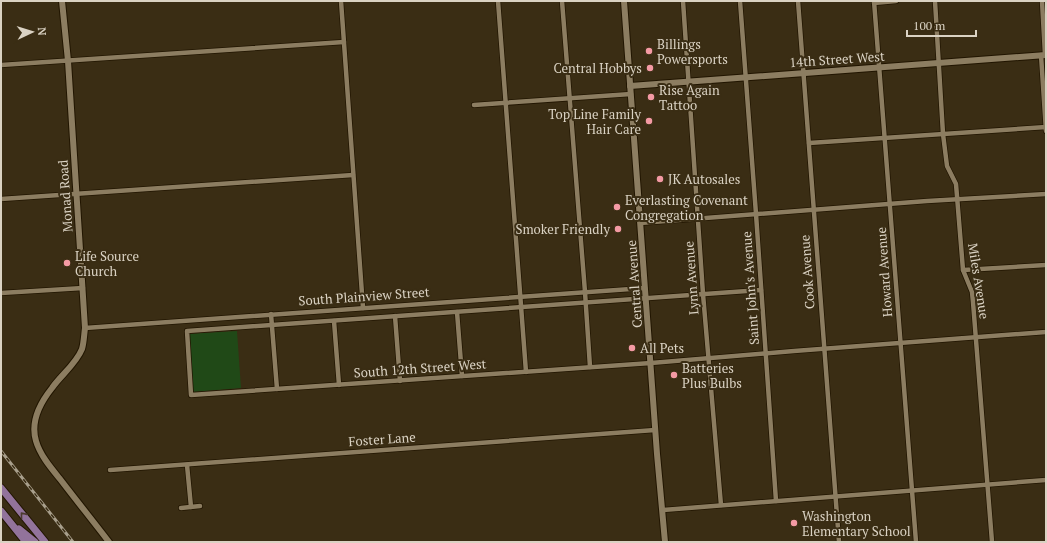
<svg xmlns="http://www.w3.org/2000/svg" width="1047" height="543" font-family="'PT Serif',serif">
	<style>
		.green { fill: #204917 }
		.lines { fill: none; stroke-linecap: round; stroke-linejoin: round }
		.street-casing { stroke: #211500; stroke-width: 6 }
		.secondary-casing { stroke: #211500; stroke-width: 8 }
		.primary-casing { stroke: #211500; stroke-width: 9 }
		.street { stroke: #8c7d61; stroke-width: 4.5 }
		.secondary { stroke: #8c7d61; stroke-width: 6 }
		.primary { stroke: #92739b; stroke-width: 7 }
		.rail-casing { stroke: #a89f8c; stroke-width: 3 }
		.rail { stroke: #3a2d14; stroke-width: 1.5; stroke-dasharray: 4.5; stroke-linecap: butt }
		.oneway { stroke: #4c3b2f }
		.poi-dot { fill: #f49aa4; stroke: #3a2d14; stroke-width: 1.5 }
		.labels { text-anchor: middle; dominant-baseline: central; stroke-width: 4; stroke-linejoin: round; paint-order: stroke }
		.poi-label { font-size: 13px; fill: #dad2c3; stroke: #3a2d14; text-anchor: start }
		.street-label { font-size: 13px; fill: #dad2c3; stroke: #3a2d14 }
	</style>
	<rect width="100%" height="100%" fill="#3a2d14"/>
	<polygon class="green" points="237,331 241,388 192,392 188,334"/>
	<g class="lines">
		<g class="street-casing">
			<g id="street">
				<polyline points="341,1 363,308"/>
				<polyline points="498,1 526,372"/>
				<polyline points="562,1 585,292 590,367"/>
				<polyline points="683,1 703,294 721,505"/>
				<polyline points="740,1 756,214 776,501"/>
				<polyline points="798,1 839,542"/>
				<polyline points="874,1 916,542"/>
				<polyline points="935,1 943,134 947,166 956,184 963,270 972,292 973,302 992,542"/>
				<polyline points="1042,1 1045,55"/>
				<polyline points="874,3 896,1"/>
				<polyline points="1041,55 1046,131"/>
				<polyline points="1,65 344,42"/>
				<polyline points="474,105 631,94"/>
				<polyline points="809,143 1046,127"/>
				<polyline points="1,199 353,175"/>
				<polyline points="640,223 927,201 1046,194"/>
				<polyline points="963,270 1046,265"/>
				<polyline points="761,290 187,331 191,395 651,363 794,351 1046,332"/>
				<polyline points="1,293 83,288"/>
				<polyline points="457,312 462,376"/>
				<polyline points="271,314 277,389"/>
				<polyline points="395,316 400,381"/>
				<polyline points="334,321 339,385"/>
				<polyline points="85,328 645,288"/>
				<polyline points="187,465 191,507"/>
				<polyline points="110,470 655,430"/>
				<polyline points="181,508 200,506"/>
				<polyline points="663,510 1046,480"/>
			</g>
		</g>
		<g class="secondary-casing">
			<g id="secondary">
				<path d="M62 1 68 61 85 328C84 335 84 342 82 349 76 364 61 375 52 388 40 403 30 421 36 441 40 455 51 468 60 479 76 500 93 521 109 542"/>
				<polyline points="624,1 657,454 665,542"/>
				<polyline points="630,86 1046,55"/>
			</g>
		</g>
		<g class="primary-casing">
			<g id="primary">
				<polyline points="1,488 45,542"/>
				<polyline points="1,511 26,542"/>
				<polyline points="19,529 35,542"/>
			</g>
		</g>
		<use href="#street" class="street"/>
		<use href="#secondary" class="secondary"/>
		<use href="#primary" class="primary"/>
		<g class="rail-casing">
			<polyline id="rail" points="1,451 73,542"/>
		</g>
		<use href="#rail" class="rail"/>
	</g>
	<defs><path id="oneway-chevron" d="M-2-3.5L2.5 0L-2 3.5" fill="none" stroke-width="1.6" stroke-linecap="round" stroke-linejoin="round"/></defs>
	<use class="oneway" href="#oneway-chevron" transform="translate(23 515) rotate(-129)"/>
	<g class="poi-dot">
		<circle cx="649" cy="51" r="4"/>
		<circle cx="650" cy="68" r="4"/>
		<circle cx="651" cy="97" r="4"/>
		<circle cx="649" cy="121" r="4"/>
		<circle cx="660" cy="179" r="4"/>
		<circle cx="617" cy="207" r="4"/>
		<circle cx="618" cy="229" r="4"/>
		<circle cx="67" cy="263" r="4"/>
		<circle cx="632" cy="348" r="4"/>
		<circle cx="674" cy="375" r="4"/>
		<circle cx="794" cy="523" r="4"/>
	</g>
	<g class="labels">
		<g class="poi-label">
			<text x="657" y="44">Billings<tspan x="657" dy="15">Powersports</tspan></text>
			<text x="642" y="68" text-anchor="end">Central Hobbys</text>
			<text x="659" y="90">Rise Again<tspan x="659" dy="15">Tattoo</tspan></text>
			<text x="641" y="114" text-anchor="end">Top Line Family<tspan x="641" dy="15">Hair Care</tspan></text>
			<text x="668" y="179">JK Autosales</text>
			<text x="625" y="200">Everlasting Covenant<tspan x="625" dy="15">Congregation</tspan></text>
			<text x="610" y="229" text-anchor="end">Smoker Friendly</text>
			<text x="75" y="256">Life Source<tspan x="75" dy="15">Church</tspan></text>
			<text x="640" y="348">All Pets</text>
			<text x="682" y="368">Batteries<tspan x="682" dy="15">Plus Bulbs</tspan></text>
			<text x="802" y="516">Washington<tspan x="802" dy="15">Elementary School</tspan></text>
		</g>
		<g class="street-label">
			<text transform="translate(837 59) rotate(-4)">14th Street West</text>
			<text transform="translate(65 196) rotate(-94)">Monad Road</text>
			<text transform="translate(807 272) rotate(-94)">Cook Avenue</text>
			<text transform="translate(884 272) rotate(-94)">Howard Avenue</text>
			<text transform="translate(691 278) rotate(-94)">Lynn Avenue</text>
			<text transform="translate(979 281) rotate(81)">Miles Avenue</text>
			<text transform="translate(634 284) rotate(-94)">Central Avenue</text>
			<text transform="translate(750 288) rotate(-94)">Saint John's Avenue</text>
			<text transform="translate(364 296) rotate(-4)">South Plainview Street</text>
			<text transform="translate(420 368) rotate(-4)">South 12th Street West</text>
			<text transform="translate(382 439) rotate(-4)">Foster Lane</text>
		</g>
	</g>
	<rect width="1047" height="543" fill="none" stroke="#dad2c3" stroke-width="4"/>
	<g transform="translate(32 32) rotate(86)" stroke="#3a2d14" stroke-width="3" paint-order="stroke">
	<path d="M0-3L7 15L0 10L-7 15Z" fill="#dad2c3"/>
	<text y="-6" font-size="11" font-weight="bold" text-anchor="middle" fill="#dad2c3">N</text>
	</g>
	<path d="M907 30v6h69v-6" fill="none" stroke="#dad2c3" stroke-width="2"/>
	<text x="913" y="30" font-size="12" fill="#dad2c3" stroke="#3a2d14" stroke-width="3" paint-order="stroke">100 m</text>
</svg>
